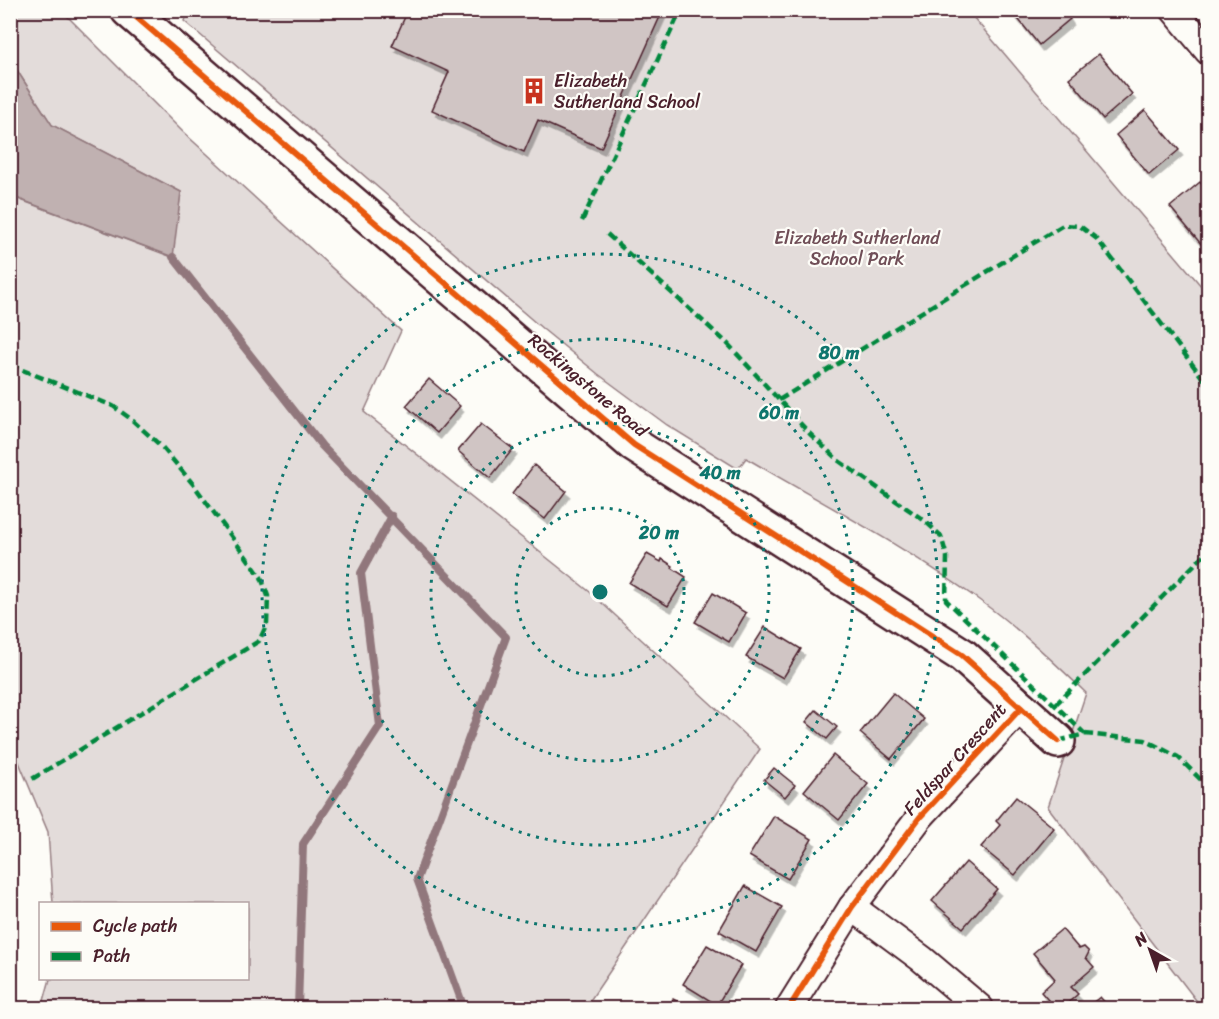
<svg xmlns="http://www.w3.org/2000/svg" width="1219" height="1019" font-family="Sriracha,sans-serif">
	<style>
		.green { fill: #e3dcda; stroke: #967e82; stroke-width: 1.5 }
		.water { fill: #c0b1b1; stroke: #91777b; stroke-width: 1.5 }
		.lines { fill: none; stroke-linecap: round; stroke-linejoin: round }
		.stream { stroke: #91777b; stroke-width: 8 }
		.building { fill: #d0c5c4; stroke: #4a1f2b; stroke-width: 1.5; filter: url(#shadow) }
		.street-casing { stroke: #4a1f2b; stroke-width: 30 }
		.secondary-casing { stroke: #4a1f2b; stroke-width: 38 }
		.street { stroke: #fdfcf7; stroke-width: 26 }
		.secondary { stroke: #fdfcf7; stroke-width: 33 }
		.quiet { stroke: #00873e; stroke-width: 4.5; stroke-dasharray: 9 4.5; stroke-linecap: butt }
		.cycleway-casing { stroke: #fdfcf7; stroke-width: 10 }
		.cycleway { stroke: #e8590c; stroke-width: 6 }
		.ring { fill: none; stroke: #0f766e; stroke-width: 3; stroke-dasharray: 3 6 }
		.labels { text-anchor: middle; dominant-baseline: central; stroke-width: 4.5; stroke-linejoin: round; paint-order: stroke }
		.poi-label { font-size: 18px; fill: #4a1f2b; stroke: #fdfcf7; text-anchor: start }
		.park-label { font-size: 18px; fill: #704e57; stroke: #fdfcf7 }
		.street-label { font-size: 18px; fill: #4a1f2b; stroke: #fdfcf7 }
		.centre { fill: #0f766e; stroke: #fdfcf7; stroke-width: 3 }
		.ring-label { font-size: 18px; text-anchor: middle; font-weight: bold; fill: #0f766e; stroke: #fdfcf7; stroke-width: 4.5; stroke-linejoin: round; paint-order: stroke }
	</style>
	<defs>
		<filter id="shadow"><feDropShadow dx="3.5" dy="6" stdDeviation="0" flood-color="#0004"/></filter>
	</defs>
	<rect width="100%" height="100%" fill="#fdfcf7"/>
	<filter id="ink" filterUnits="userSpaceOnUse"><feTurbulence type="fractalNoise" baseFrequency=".0167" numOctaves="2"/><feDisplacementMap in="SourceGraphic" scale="12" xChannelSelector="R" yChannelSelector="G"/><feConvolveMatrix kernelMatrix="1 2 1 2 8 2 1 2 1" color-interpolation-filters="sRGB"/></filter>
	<g filter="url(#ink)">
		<g class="green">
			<path d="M185 10 968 11 1208 294V1008H1202L1048 807 1086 693C1052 660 1018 628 979 600 906 547 824 504 746 458L738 469 667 425 598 374 544 330 184 21 189 14Z"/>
			<polygon points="11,11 62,11 183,132 401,331 364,412 590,592 760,749 585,1008 42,1008 50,979 248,978 248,904 53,903 48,832 11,743 10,196 172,257 181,192 52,125 11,61"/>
		</g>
		<polygon class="water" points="11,61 52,125 181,192 173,257 11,196"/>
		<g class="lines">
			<g class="stream">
				<polyline points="173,257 322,446 506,637 417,879 464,1008"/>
				<polyline points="298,1008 303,844 380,726 361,573 392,516"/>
			</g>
		</g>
		<g class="building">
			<polygon points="408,10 663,10 601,148 538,120 524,152 432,110 449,72 392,46"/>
			<polygon points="1011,10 1064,10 1070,19 1039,45"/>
			<polygon points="1099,54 1132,94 1103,119 1069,78"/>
			<polygon points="1145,110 1179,150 1149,175 1116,135"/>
			<polygon points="1200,182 1208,192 1208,237 1201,244 1170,207"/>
			<polygon points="429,379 460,406 437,433 406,406"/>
			<polygon points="481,424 513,449 490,478 458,451"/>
			<polygon points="534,465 566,491 545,519 512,494"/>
			<polygon points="647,554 661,562 662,559 673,566 672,568 686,577 668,606 629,583"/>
			<polygon points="713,593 746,613 729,642 695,622"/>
			<polygon points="765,627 801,649 783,678 746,657"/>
			<polygon points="893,693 924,719 891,759 860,733"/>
			<polygon points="816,710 837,727 827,739 806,722"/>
			<polygon points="833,755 868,784 839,820 804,791"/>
			<polygon points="774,768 795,785 785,797 764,780"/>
			<polygon points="1016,797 1054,828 1015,875 981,847 1000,825 996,821"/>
			<polygon points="774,816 812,839 788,879 749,856"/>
			<polygon points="966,862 997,889 963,928 932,901"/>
			<polygon points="745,886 782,907 756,952 719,931"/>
			<polygon points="1062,929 1079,949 1084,947 1089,952 1086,958 1094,967 1071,987 1078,994 1062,1008 1055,1008 1041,992 1055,979 1033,953"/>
			<polygon points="707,945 741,965 717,1005 683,984"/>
			<polygon points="1100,997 1110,1008 1086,1008"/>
			<polygon points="673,999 689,1008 668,1008"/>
		</g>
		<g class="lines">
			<g class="street-casing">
				<g id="street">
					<polyline points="1174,10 1208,51"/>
					<polyline points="852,907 922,959 980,1008"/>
					<polyline points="789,1008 852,907 920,817 1021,708"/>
				</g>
			</g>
			<g class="secondary-casing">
				<polyline id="secondary" points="128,10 634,445 962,655 1058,741"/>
			</g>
			<use href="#street" class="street"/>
			<use href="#secondary" class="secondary"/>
			<g class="quiet">
				<polyline points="582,221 681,10"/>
				<polyline points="607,234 727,343 810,434 839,461 925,521 941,536 947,557 946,600 1085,734"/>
				<polyline points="10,365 113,406 131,419 162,447 193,484 261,577 268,596 267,624 259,641 32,779"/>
				<polyline points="779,400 1063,225 1080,226 1097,239 1208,385"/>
				<polyline points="1055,705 1208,551"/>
				<polyline points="1058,741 1085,734 1145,740 1178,757 1208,787"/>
			</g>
			<g class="cycleway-casing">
				<g id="cycleway">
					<polyline points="128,10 634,445 962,655 1058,741"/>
					<polyline points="789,1008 852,907 920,817 1021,708"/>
				</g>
			</g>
			<use href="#cycleway" class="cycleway"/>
		</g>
	</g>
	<g class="ring">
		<circle cx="600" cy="592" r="84"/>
		<circle cx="600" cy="592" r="169"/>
		<circle cx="600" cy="592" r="253"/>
		<circle cx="600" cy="592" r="338"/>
	</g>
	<defs>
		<g id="building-bare" transform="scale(2.07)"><path d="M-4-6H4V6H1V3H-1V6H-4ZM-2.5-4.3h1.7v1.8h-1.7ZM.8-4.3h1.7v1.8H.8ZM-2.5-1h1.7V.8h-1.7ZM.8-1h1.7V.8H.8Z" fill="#c8321e" stroke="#fdfcf7" stroke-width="2.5" paint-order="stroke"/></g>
	</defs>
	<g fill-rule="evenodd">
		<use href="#building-bare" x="534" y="91"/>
	</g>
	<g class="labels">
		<g class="poi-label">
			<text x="554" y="81">Elizabeth<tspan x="554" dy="21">Sutherland School</tspan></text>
		</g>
		<g class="park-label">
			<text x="857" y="238">Elizabeth Sutherland<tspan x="857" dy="21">School Park</tspan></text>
		</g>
		<g class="street-label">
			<text transform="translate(588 385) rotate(40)">Rockingstone Road</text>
			<text transform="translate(955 759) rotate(-48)">Feldspar Crescent</text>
		</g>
	</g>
	<circle cx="600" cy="592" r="9" class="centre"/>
	<g class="ring-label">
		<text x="839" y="359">80 m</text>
		<text x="779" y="419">60 m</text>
		<text x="720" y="479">40 m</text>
		<text x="659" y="539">20 m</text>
	</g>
	<rect width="1219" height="1019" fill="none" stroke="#fdfcf7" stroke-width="36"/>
	<rect x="18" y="18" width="1183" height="983" fill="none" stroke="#4a1f2b" stroke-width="2" filter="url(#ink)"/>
	<rect x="39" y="902" width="210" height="78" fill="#fdfcf7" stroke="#b5a4a5" stroke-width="1.5"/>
	<rect x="51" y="922" width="30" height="9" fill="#e8590c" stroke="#b5a4a5" stroke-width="1.5"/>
	<text x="93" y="932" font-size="18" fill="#4a1f2b">Cycle path</text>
	<rect x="51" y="952" width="30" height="9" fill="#00873e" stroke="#b5a4a5" stroke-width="1.5"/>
	<text x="93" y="962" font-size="18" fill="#4a1f2b">Path</text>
	<g transform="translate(1150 950) rotate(320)" stroke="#fdfcf7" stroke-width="4.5" paint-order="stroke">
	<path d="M0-4.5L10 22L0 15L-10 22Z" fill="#4a1f2b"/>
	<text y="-9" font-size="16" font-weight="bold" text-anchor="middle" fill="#4a1f2b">N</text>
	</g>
</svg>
